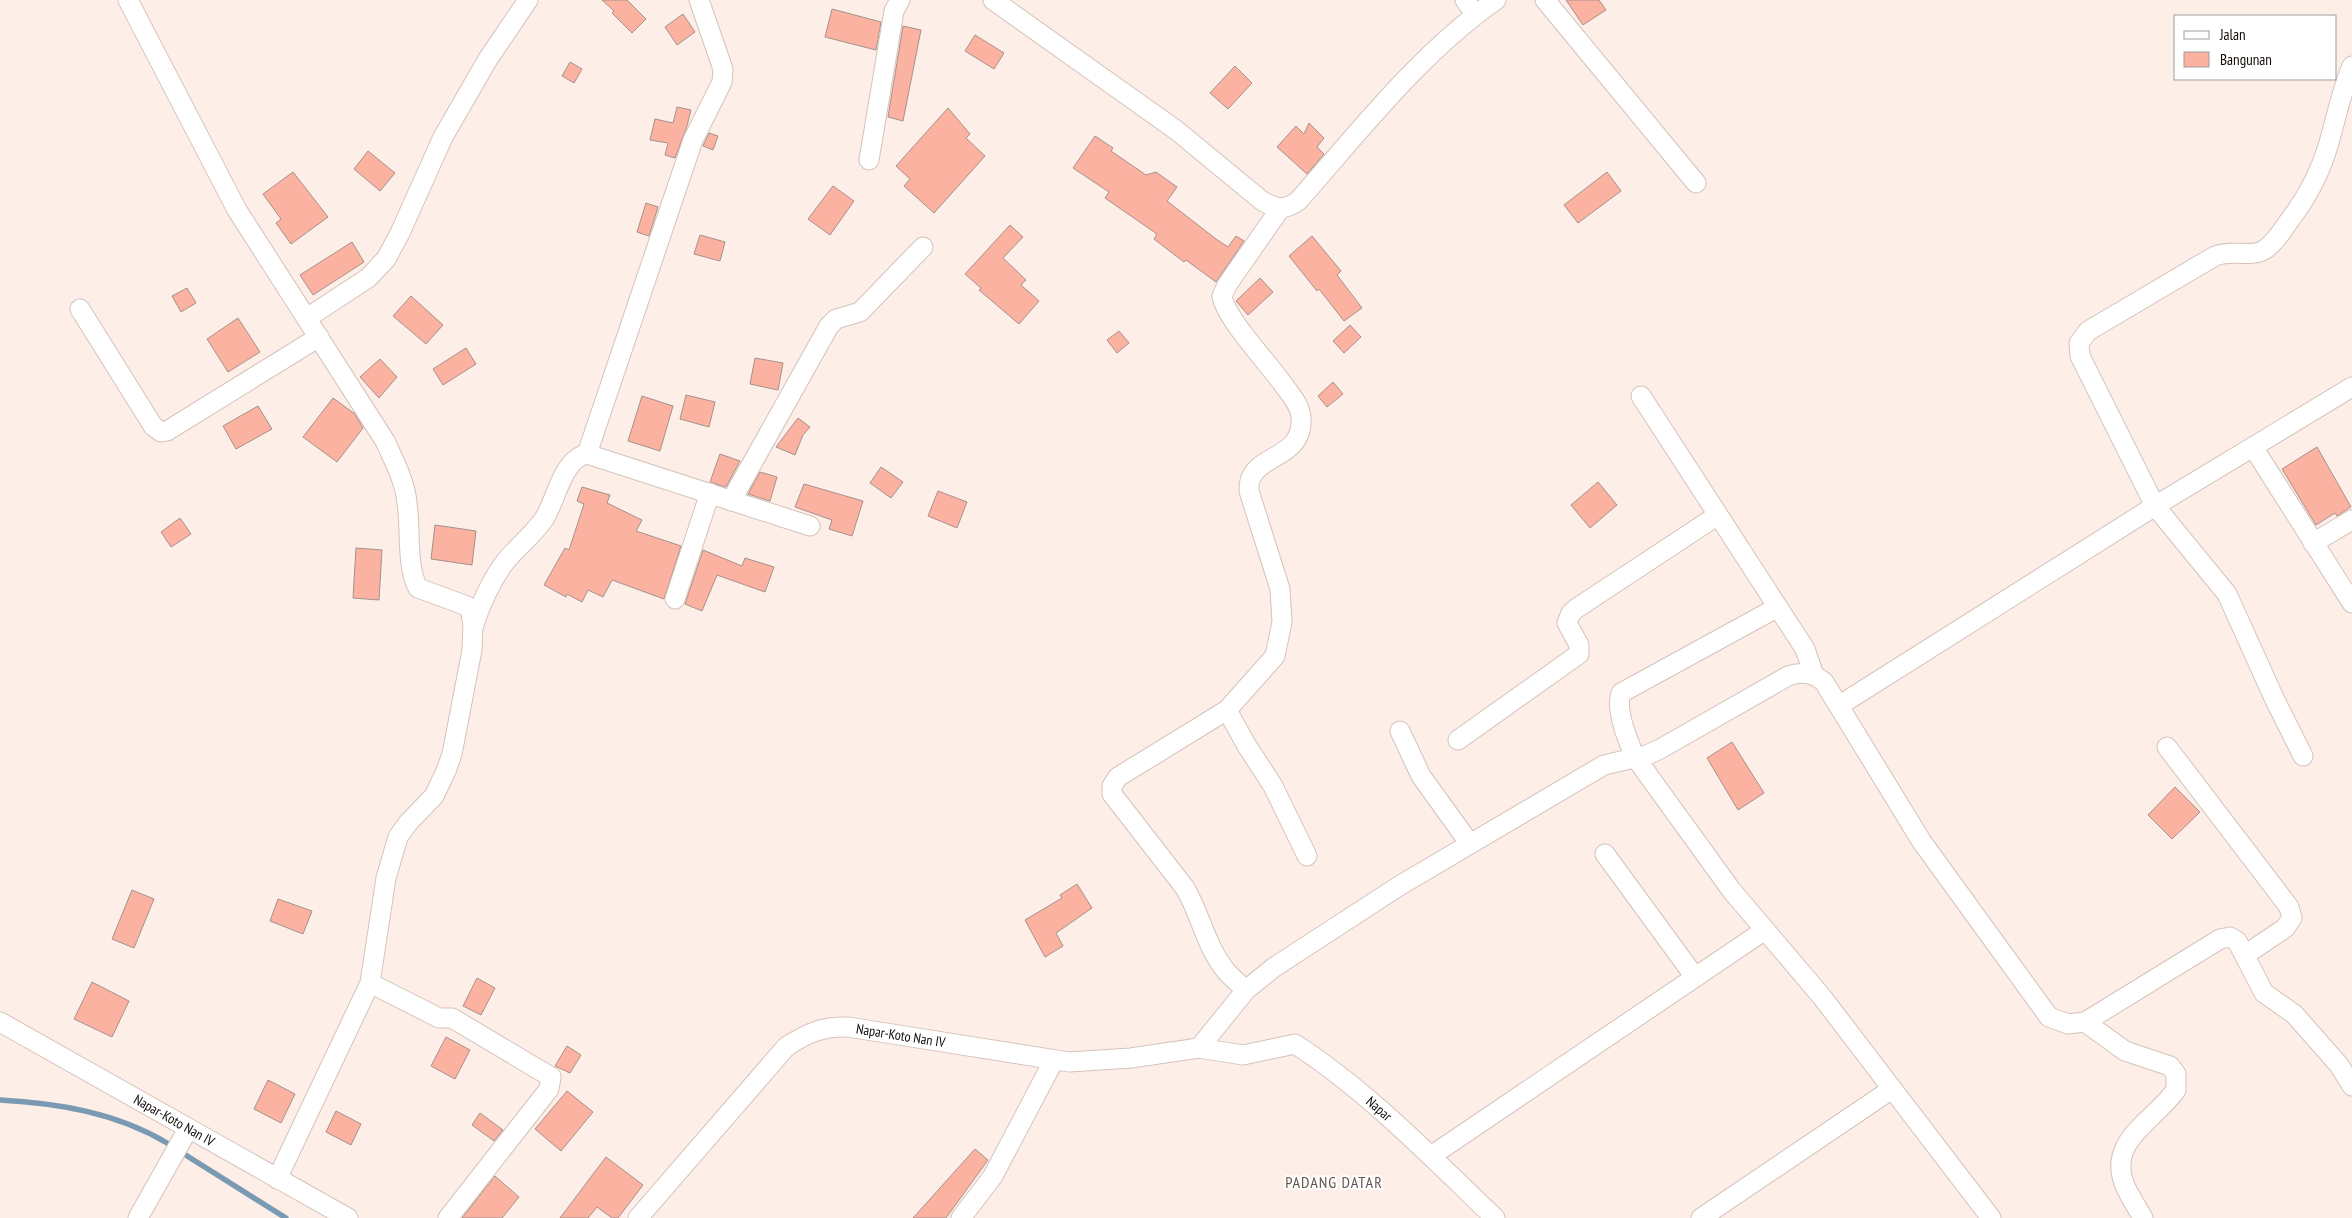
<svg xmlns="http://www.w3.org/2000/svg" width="2352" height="1218" font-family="'PT Sans Narrow',sans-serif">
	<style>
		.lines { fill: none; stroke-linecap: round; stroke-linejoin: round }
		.stream { stroke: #7a9ab4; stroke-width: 5.5 }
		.building { fill: #fcb2a0; stroke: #a5918d }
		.minor-casing { stroke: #d5c3ba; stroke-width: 21 }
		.minor { stroke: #fff; stroke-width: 19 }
		.labels { text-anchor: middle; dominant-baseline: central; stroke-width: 4; stroke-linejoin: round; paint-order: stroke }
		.street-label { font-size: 14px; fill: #100a07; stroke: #fff }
		.quarter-label { font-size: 16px; letter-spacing: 1px; fill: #63544c; stroke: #fff }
	</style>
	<rect width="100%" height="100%" fill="#fdeee7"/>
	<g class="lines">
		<g class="stream">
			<path d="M0 1100C58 1103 117 1113 167 1143"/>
			<polyline points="184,1154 286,1218"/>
		</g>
	</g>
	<g class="building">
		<polygon points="602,0 627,0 646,19 632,33 612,13 614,11"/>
		<polygon points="1566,0 1599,0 1606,10 1583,25"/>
		<polygon points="832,9 881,22 876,50 825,37"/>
		<polygon points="683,14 695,32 677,45 665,27"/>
		<polygon points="903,26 921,30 903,121 888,117"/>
		<polygon points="975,35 1004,53 994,69 965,51"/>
		<polygon points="570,62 582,69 574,83 562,76"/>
		<polygon points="1235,66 1252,83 1228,109 1210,93"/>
		<polygon points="677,107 691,110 687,126 675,158 665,155 668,143 650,140 655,119 673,123"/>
		<polygon points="948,108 970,134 966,138 985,156 934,213 904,186 910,179 896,166"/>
		<polygon points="1309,123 1324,138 1317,147 1324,154 1307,174 1277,147 1296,126 1304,134"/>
		<polygon points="709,133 718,136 713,150 703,146"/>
		<polygon points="1095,136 1113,148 1111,151 1146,175 1156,172 1177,187 1167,201 1216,239 1228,247 1236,236 1244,241 1216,282 1186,260 1184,262 1154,239 1157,234 1105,198 1109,192 1073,168"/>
		<polygon points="368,151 395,173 380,191 354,169"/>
		<polygon points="293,172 328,217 291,244 276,223 281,219 263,194"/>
		<polygon points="1607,172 1621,191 1578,223 1564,205"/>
		<polygon points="833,186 854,201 830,235 808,219"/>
		<polygon points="646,203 658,207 649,236 637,232"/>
		<polygon points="1010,225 1023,237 1003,258 1026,280 1021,285 1039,301 1019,324 979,290 981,288 965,274"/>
		<polygon points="700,235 725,242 720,261 694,254"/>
		<polygon points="1312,236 1341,271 1337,275 1362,308 1344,321 1319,289 1317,291 1289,256"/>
		<polygon points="352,242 364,262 313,295 300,275"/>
		<polygon points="1260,278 1273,292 1248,315 1236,301"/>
		<polygon points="187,288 196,303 181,312 172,296"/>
		<polygon points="411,296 443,325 426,344 393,316"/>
		<polygon points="238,318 260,352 228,372 207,339"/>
		<polygon points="1350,325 1361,337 1344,353 1333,341"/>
		<polygon points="1119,331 1129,343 1117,353 1107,340"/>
		<polygon points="466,348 476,364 443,385 433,369"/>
		<polygon points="755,358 783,363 778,390 750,384"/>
		<polygon points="380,359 397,377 379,398 360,377"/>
		<polygon points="1333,382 1343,394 1327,407 1318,396"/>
		<polygon points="686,395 715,402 709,427 680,419"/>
		<polygon points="642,396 673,406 660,451 628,441"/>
		<polygon points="333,398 355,414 363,428 337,462 303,437"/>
		<polygon points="258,406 272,429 236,449 223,426"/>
		<polygon points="798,418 810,427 803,435 795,455 776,447"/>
		<polygon points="2317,447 2351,507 2337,516 2335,513 2316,525 2282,469"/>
		<polygon points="720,454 740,461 726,487 710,482"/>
		<polygon points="881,467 903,482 891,498 870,483"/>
		<polygon points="760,472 777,477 770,501 748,494"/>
		<polygon points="1598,482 1617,505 1590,528 1571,505"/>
		<polygon points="804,484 863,501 852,536 829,529 832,520 795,507"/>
		<polygon points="582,487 610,495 607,503 642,520 636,531 681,546 664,599 612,580 603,597 588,590 582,602 567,594 566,597 544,585 565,548 569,550 584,504 577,501"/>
		<polygon points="938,491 967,502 957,528 928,516"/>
		<polygon points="180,518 191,534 171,547 161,532"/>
		<polygon points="435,525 476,531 472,565 431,559"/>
		<polygon points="356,548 382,550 379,600 353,598"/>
		<polygon points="703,550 742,566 745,558 774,567 765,592 717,575 702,611 685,604"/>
		<polygon points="1732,742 1764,793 1738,810 1707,758"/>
		<polygon points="2175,787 2200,812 2172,839 2148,815"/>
		<polygon points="1077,884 1092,908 1056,933 1063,946 1045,957 1025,920 1062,898 1060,895"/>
		<polygon points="132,890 154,899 134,948 112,939"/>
		<polygon points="278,899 312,911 303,934 270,921"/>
		<polygon points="477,978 495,988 481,1015 463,1006"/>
		<polygon points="92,982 129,1001 112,1037 74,1019"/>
		<polygon points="446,1037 470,1050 455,1079 431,1066"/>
		<polygon points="567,1046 581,1055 570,1073 555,1066"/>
		<polygon points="268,1080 295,1094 281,1123 254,1109"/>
		<polygon points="567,1091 593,1112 561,1151 535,1129"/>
		<polygon points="336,1111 361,1124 351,1145 326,1132"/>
		<polygon points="480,1113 503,1130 494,1141 472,1125"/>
		<polygon points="975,1149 988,1160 946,1218 913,1218"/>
		<polygon points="606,1157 643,1185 618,1218 612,1218 597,1207 588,1218 560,1218"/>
		<polygon points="495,1176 519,1197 502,1218 462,1218"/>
	</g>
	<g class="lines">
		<g class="minor-casing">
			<g id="minor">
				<path d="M128 0 237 210 385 441C394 461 405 481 407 503 411 528 406 566 418 588L467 606 470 609 473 625 472 650 452 754 446 771 434 796 408 823 398 837 386 878 370 983 277 1179"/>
				<path d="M993 0 1176 130 1261 200C1275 209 1284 211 1298 201 1360 131 1419 54 1496 0"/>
				<polyline points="1465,0 1475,14"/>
				<polyline points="1545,0 1696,183"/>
				<polyline points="869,160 894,11 900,0"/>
				<path d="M1280 209 1227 285 1222 296C1225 318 1271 366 1285 387 1292 396 1300 406 1301 417 1304 456 1263 454 1252 476 1249 480 1249 486 1249 491L1280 589 1282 622 1275 656 1227 710 1247 746 1273 786 1307 856"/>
				<polyline points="80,309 153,426 161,432 167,431 319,337"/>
				<polyline points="307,318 368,278 386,259 400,233 443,137 488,59 528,0"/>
				<polyline points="1641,396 1805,649 1814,675"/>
				<polyline points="2253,447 2352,603"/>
				<polyline points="587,454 693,140 722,82 723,69 699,0"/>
				<polyline points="731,501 829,326 836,319 860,312 923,247"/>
				<polyline points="2313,543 2352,520"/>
				<polyline points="675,599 710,493"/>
				<path d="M1778 607 1621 693C1615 710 1628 741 1635 757L1732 891 1822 997 1991 1218"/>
				<path d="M473 627C481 603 490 582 505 562 517 547 533 535 544 519 556 501 562 459 587 454L810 526"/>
				<polyline points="1840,705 2155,506 2352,387"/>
				<path d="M1227 710 1118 777 1112 786V794L1185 888C1201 915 1206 947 1226 971 1232 978 1239 984 1246 990"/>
				<polyline points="1400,731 1421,776 1470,844"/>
				<polyline points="1458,740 1579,654 1579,645 1567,623 1571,613 1577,608 1718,515"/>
				<polyline points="2167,747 2289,907 2292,918 2285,928 2245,955"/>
				<path d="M2303 756 2274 698 2227 594 2155 506 2080 356 2079 343 2088 331 2215 256C2232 249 2251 258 2264 250 2274 244 2282 231 2289 221 2306 199 2320 173 2328 146 2336 119 2341 92 2352 66"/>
				<polyline points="1605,854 1695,977"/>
				<polyline points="370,983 439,1018 452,1018 551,1077 549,1089 448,1218"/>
				<path id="s1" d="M0 1022 348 1218"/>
				<path d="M2085 1022 2125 1051 2170 1066 2176 1074V1090C2152 1123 2105 1142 2126 1188 2131 1198 2137 1208 2143 1218"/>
				<path d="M1199 1048 1246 990 1273 968 1399 886 1604 765 1647 755 1660 749 1788 676C1802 671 1813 673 1824 682L1922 842 2049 1017 2068 1024 2085 1022 2220 939 2230 937 2237 941 2264 993 2294 1014 2339 1065 2352 1086"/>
				<polyline points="1431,1156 1765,930"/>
				<polyline points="138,1218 188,1129"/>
				<path id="s2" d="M638 1218 786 1047C807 1033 823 1026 848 1027L1069 1062 1131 1058 1199 1048 1243 1055 1295 1044C1369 1092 1431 1157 1495 1218"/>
				<polyline points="961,1218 993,1176 1054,1060"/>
				<polyline points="1701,1218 1892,1089"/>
			</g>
		</g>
		<use href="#minor" class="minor"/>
	</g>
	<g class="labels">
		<g class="street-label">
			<text stroke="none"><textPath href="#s2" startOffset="346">Napar-Koto Nan IV</textPath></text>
			<text stroke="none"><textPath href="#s2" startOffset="851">Napar</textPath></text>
			<text stroke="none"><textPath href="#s1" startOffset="200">Napar-Koto Nan IV</textPath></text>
		</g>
		<g class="quarter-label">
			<text x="1334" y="1182">PADANG DATAR</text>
		</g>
	</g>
	<rect x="2174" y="15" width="162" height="65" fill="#ffffff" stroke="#9f9d9c"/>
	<rect x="2184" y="31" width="25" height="8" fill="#ffffff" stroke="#9f9d9c"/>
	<text x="2220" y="40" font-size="15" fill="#100a07">Jalan</text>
	<rect x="2184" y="52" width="25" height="15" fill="#fcb2a0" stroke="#9f9d9c"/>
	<text x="2220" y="65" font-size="15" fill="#100a07">Bangunan</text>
</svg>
